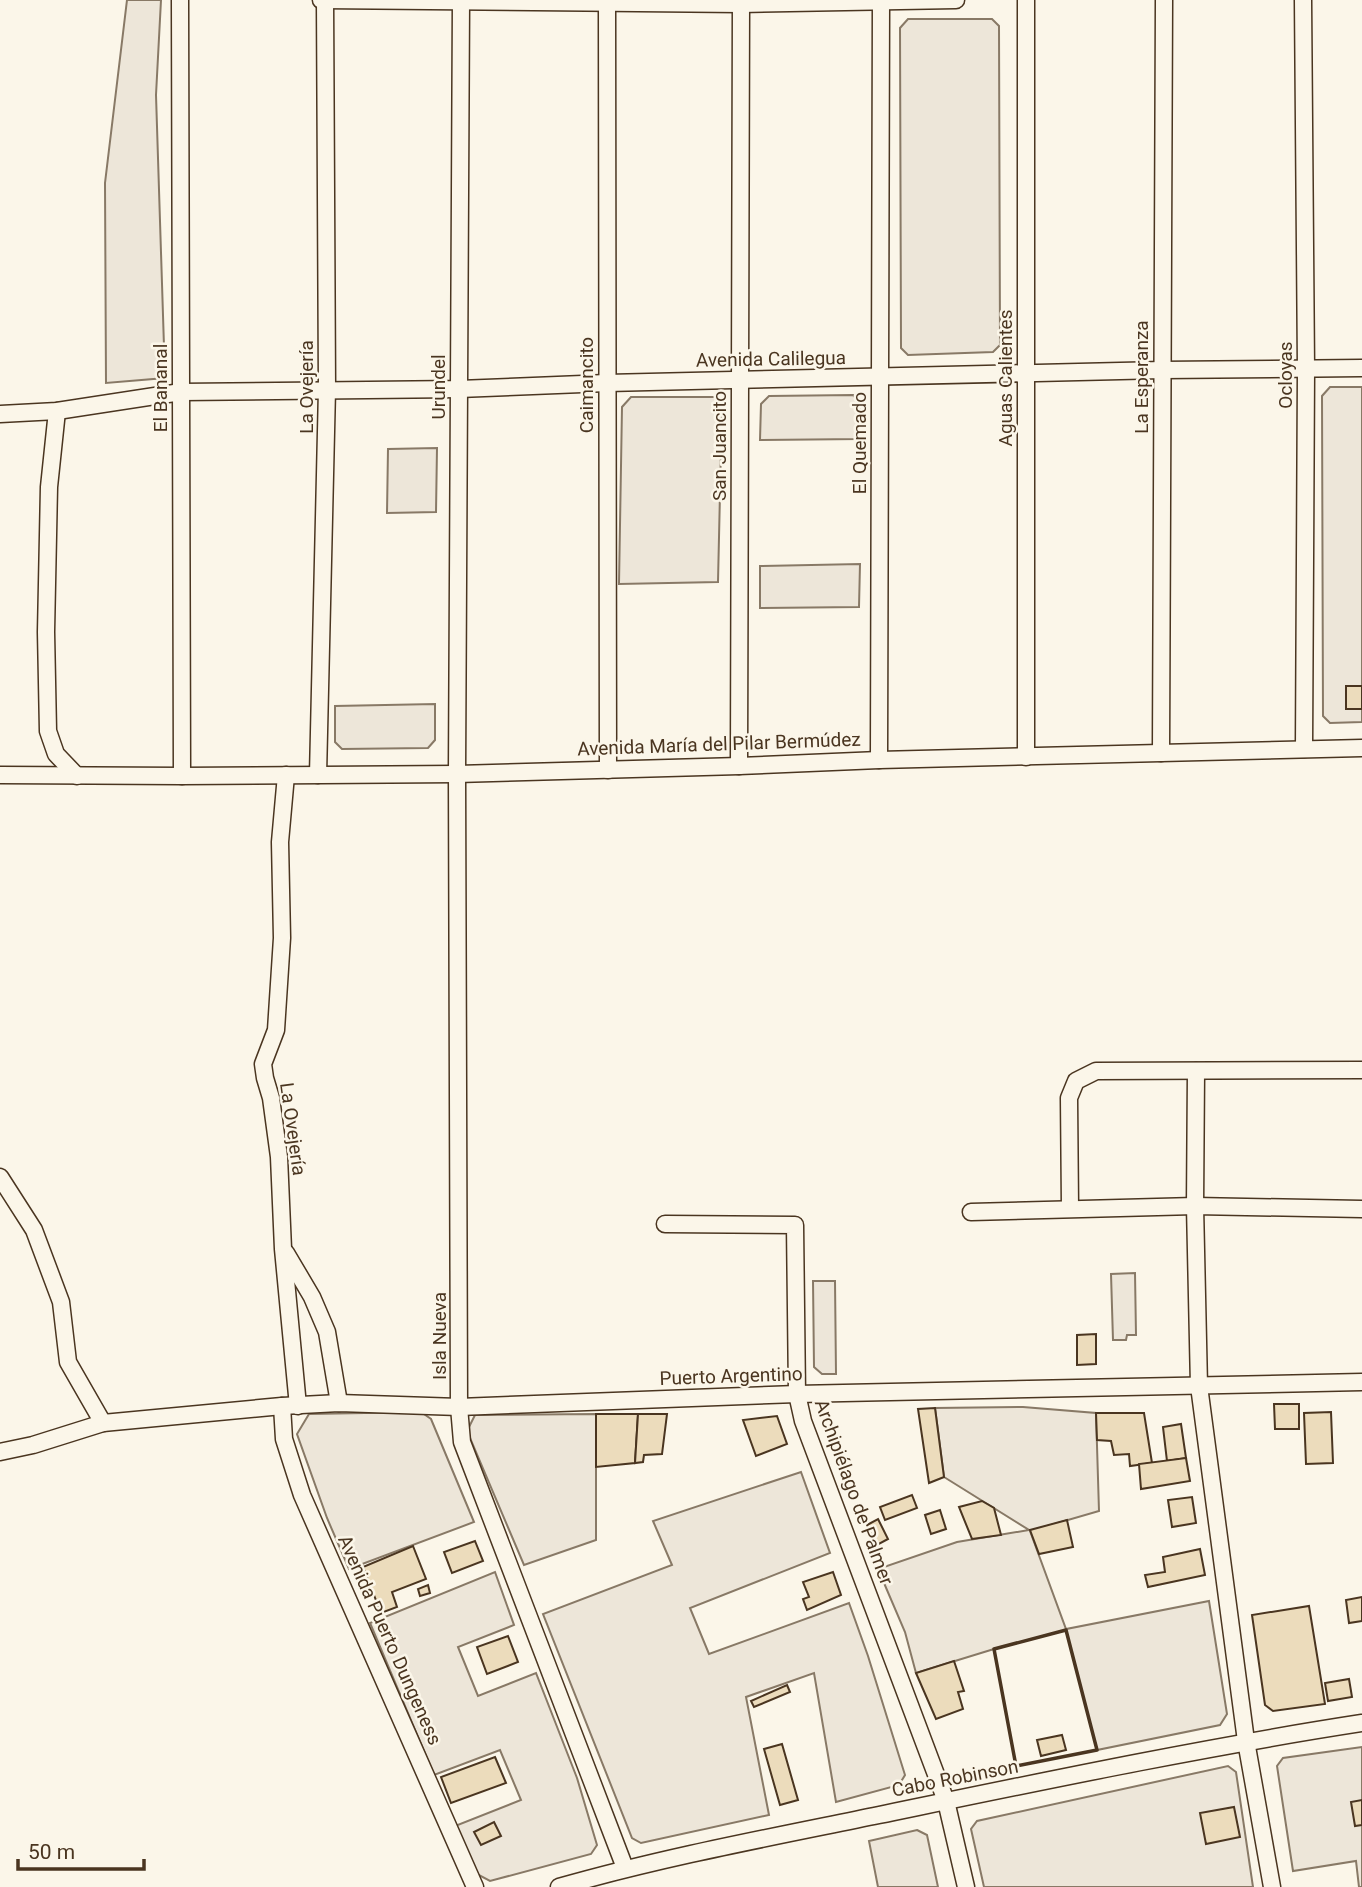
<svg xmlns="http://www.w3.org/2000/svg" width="1362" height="1887" font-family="Roboto,sans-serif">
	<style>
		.green { fill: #ede6d9; stroke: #887966; stroke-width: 2 }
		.building { fill: #ecdcbc; stroke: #4a3520; stroke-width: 2 }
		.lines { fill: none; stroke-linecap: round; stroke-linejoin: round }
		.street-casing { stroke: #4a3520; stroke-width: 19 }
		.street { stroke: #fbf6e9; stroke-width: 16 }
		.wall { stroke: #4a3520; stroke-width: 3.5 }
		.labels { text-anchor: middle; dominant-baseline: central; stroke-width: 5; stroke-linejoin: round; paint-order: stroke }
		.street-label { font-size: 19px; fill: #4a3520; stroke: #fbf6e9 }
	</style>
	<rect width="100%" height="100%" fill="#fbf6e9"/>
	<g class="green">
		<polygon points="127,0 161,0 156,95 165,378 106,383 105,183"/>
		<polygon points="908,19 992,19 999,26 1000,345 993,352 908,355 901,348 900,28"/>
		<polygon points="1330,387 1362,387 1362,722 1330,723 1323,716 1322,396"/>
		<polygon points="853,395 860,403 860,439 760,440 761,404 769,396"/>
		<polygon points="631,397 715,397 722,404 718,582 619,584 622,407"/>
		<polygon points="437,448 436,512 387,513 388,449"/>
		<polygon points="860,564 859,607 760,608 760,566"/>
		<polygon points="435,704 435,740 428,748 342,749 335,742 335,706"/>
		<polygon points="1135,1273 1136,1335 1127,1335 1126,1340 1113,1340 1111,1274"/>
		<polygon points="813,1281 835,1281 836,1374 822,1374 814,1367"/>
		<polygon points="1023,1407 1096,1413 1099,1511 1030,1531 1066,1629 1209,1601 1227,1714 1220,1725 1097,1750 1066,1630 994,1649 916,1673 905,1632 878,1569 957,1542 1029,1530 944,1477 935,1408"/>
		<polygon points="421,1412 431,1419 474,1522 349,1569 327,1518 297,1434 309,1414"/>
		<polygon points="596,1414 596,1540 524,1565 467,1431 475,1415"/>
		<polygon points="801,1472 830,1553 690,1608 709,1654 849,1603 868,1656 905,1775 899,1785 836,1802 814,1673 746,1697 769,1815 641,1843 632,1838 543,1614 672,1565 653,1521"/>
		<polygon points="495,1572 514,1625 458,1647 478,1696 536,1673 577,1778 597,1845 591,1854 490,1881 475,1873 455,1826 521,1800 500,1750 434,1775 370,1623"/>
		<polygon points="1362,1747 1362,1887 1359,1887 1356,1861 1293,1871 1277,1766 1283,1758"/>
		<polygon points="1228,1766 1236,1772 1253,1887 984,1887 971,1829 977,1821"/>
		<polygon points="917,1830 927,1835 938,1887 878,1887 869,1841"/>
	</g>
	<g class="building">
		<rect x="1346" y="686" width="16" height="23"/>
		<polygon points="1096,1334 1096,1364 1077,1365 1077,1335"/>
		<polygon points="1274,1404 1299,1404 1299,1429 1275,1429"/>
		<polygon points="935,1408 944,1477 929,1483 918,1409"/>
		<polygon points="1331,1412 1333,1463 1306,1464 1304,1413"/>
		<polygon points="1096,1413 1144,1413 1152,1463 1130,1466 1129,1454 1114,1455 1111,1441 1097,1440"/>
		<polygon points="596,1414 638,1414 635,1463 596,1467"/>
		<polygon points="638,1414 667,1414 662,1454 644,1455 643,1462 635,1463"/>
		<polygon points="777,1416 787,1444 756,1456 743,1420"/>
		<polygon points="1181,1424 1186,1458 1167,1461 1163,1427"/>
		<polygon points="1186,1458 1190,1481 1141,1489 1139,1464"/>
		<polygon points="912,1495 917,1508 885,1520 880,1507"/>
		<polygon points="1192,1497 1196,1523 1172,1527 1168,1500"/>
		<polygon points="982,1501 994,1508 1001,1535 972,1539 959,1507"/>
		<polygon points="940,1510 946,1529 931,1534 925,1515"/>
		<polygon points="878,1519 888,1539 877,1545 867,1525"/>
		<polygon points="1067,1520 1073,1547 1039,1554 1030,1530"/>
		<polygon points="475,1541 483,1561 452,1573 444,1552"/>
		<polygon points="413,1546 426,1579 392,1592 397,1607 381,1613 363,1567"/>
		<polygon points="1200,1549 1205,1575 1148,1587 1145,1575 1165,1572 1163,1557"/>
		<polygon points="833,1572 841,1595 807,1610 803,1599 809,1597 803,1582"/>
		<polygon points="428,1585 430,1593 420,1596 418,1589"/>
		<polygon points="1362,1597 1362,1621 1349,1623 1346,1600"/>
		<polygon points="1309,1606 1325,1704 1273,1711 1265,1705 1252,1615"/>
		<polygon points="508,1636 518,1662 487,1674 477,1647"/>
		<polygon points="954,1661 964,1691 958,1692 963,1709 936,1719 916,1673"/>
		<polygon points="1349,1679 1352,1697 1328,1701 1325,1683"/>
		<polygon points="787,1685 790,1692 754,1707 751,1701"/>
		<polygon points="1062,1735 1066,1750 1041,1756 1037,1740"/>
		<polygon points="782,1744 798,1800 780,1805 764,1749"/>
		<polygon points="495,1757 506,1783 451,1803 441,1777"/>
		<polygon points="1362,1800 1362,1825 1355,1826 1351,1802"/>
		<polygon points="1234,1807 1240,1837 1206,1844 1200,1813"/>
		<polygon points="494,1822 501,1836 481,1845 474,1832"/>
	</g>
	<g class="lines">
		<g class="street-casing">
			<g id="street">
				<polyline points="180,0 182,776"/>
				<polyline points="321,0 741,4 956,0"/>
				<polyline points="461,0 457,774 459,1407 462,1442 625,1868"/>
				<polyline points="607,0 608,770"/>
				<polyline points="1026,0 1026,757"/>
				<polyline points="1303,0 1306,370 1304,749"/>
				<polyline points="57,411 49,487 46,632 48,731 56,754 77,776"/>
				<polyline points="0,414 57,411 181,392 459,389 607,383 1162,370 1362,368"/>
				<polyline points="1161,753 1164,0"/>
				<polyline points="879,760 881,0"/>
				<polyline points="739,766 741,0"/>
				<polyline points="0,775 182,776 457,774 739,766 879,760 1362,748"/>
				<polyline points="286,775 280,842 282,938 276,1030 263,1064 265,1078 271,1098 279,1157 283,1249 298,1406"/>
				<polyline points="318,775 327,389 325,0"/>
				<polyline points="1196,1071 1195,1206 1199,1386 1246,1741 1272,1887"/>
				<polyline points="0,1177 34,1230 61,1302 68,1362 103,1423"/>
				<polyline points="1070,1208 1069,1098 1076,1081 1096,1071 1362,1070"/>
				<polyline points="971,1212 1195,1206 1362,1209"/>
				<polyline points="665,1224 795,1225 797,1394 803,1421 946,1801 966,1887"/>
				<polyline points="286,1253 312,1297 327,1332 339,1403"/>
				<polyline points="282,1406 284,1439 302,1495 475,1887"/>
				<polyline points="0,1452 33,1445 103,1423 282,1406 339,1403 459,1407 797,1394 1362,1382"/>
				<path d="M559 1887C664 1857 772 1837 879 1815 1039 1782 1200 1748 1362 1723"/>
			</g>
		</g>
		<use href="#street" class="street"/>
		<polygon class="wall" points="1066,1630 1097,1750 1016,1766 994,1649"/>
	</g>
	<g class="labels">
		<g class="street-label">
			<text transform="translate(771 359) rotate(-1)">Avenida Calilegua</text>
			<text transform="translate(1285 375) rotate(-90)">Ocloyas</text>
			<text transform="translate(1141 377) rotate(-90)">La Esperanza</text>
			<text transform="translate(1005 378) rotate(-90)">Aguas Calientes</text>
			<text transform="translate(586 385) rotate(-90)">Caimancito</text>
			<text transform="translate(306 387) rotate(-90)">La Ovejería</text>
			<text transform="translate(438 387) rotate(-90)">Urundel</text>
			<text transform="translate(160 388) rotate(-90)">El Bananal</text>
			<text transform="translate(859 443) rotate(-90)">El Quemado</text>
			<text transform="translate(719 446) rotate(-90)">San Juancito</text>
			<text transform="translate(719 744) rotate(-2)">Avenida María del Pilar Bermúdez</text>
			<text transform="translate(293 1129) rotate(82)">La Ovejería</text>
			<text transform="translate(439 1336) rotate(-90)">Isla Nueva</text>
			<text transform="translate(731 1376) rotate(-2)">Puerto Argentino</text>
			<text transform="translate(854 1492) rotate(70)">Archipiélago de Palmer</text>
			<text transform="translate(390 1640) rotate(66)">Avenida Puerto Dungeness</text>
			<text transform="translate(955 1778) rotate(-11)">Cabo Robinson</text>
		</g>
	</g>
	<path d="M18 1859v10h126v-10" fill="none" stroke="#4a3520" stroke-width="3.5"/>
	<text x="28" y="1859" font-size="21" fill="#4a3520" stroke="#fbf6e9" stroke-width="5" paint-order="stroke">50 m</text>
</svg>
